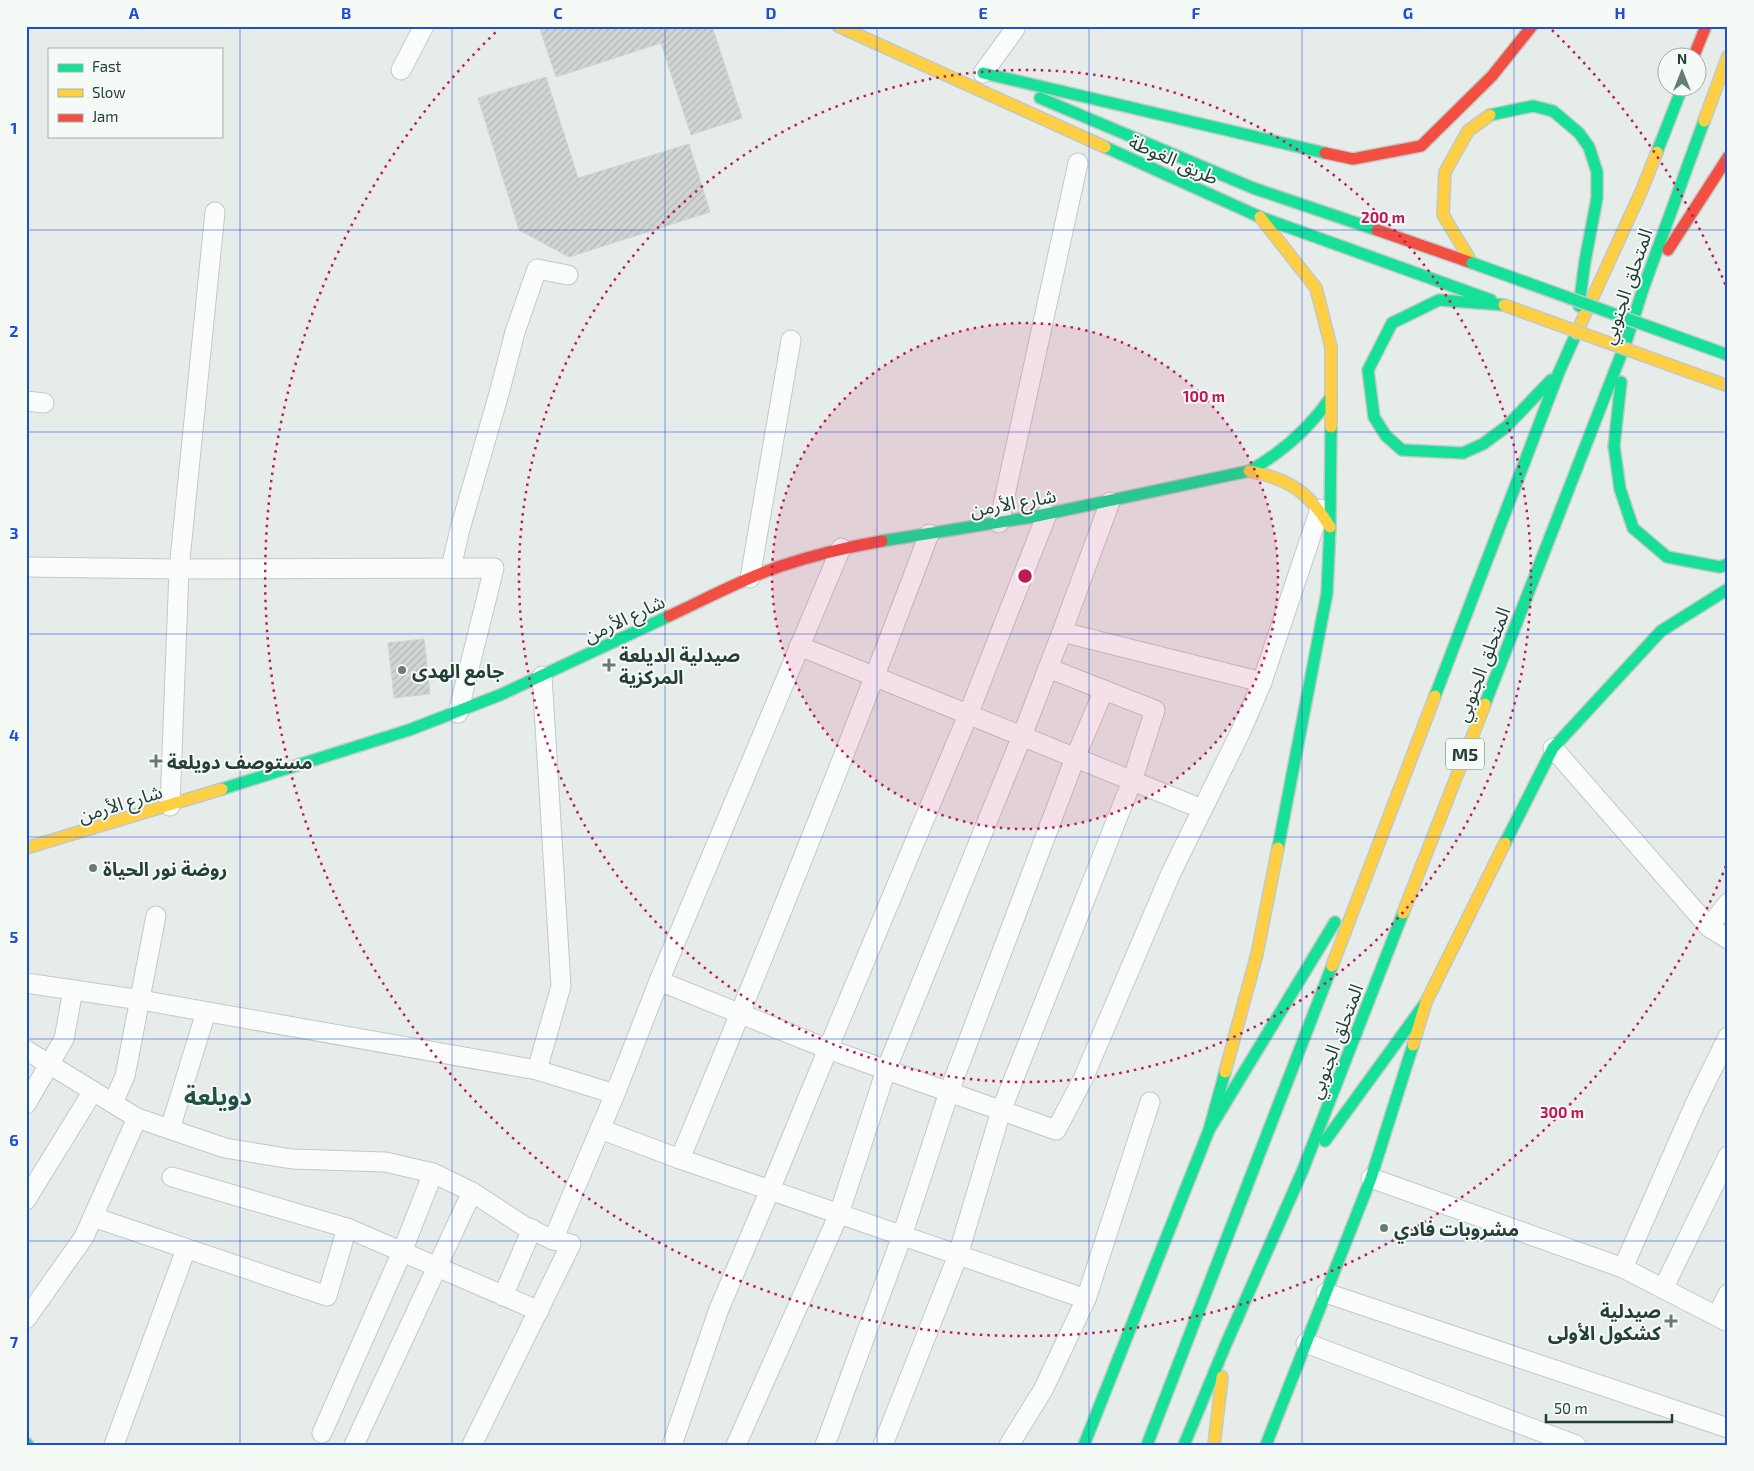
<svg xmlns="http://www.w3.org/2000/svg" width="1754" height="1471" font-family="'Exo 2','Noto Sans Arabic',sans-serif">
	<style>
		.building { fill: url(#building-hatch); stroke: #cfd5d2 }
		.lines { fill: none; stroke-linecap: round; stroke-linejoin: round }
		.street-casing { stroke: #c3c9c6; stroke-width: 21 }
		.fast-casing { stroke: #c2c9c6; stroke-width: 14 }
		.slow-casing { stroke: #c2c9c6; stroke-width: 14 }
		.jam-casing { stroke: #c2c9c6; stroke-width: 14 }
		.street { stroke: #fbfcfc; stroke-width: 19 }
		.fast { stroke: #16e098; stroke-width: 11 }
		.slow { stroke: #ffcf43; stroke-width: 11 }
		.jam { stroke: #f24e42; stroke-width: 11 }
		.fast-bridge-casing { stroke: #c2cac8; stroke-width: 14; stroke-linecap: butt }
		.slow-bridge-casing { stroke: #c2cac8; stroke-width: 14; stroke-linecap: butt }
		.fast-bridge { stroke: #16e098; stroke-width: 11 }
		.slow-bridge { stroke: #ffcf43; stroke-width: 11 }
		.grid { fill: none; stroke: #1d4ed8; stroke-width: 1; stroke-opacity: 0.55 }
		.ring { fill: none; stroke: #c2185b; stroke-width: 2.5; stroke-dasharray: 2.5 5 }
		.poi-dot { fill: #687c76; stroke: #f5faf7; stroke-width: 2 }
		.labels { text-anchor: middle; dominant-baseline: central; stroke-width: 4; stroke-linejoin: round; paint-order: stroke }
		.shield { fill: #f5faf7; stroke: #637771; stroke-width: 1 }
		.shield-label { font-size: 18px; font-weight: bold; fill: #243f38 }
		.street-label { font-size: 19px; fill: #243f38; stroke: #f5faf7 }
		.poi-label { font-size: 19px; font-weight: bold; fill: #243f38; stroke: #f5faf7; text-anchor: start }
		.district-label { font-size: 24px; font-weight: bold; fill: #1f5145; stroke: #f5faf7 }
		.centre { fill: #c2185b; stroke: #f5faf7; stroke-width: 2.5 }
		.ring-label { font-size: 15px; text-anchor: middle; font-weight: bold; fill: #c2185b; stroke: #f5faf7; stroke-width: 4; stroke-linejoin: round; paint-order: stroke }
		.neatline { fill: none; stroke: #1d4ed8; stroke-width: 2 }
		.grid-label { font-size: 16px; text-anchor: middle; font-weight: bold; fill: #1d4ed8 }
	</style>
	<defs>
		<pattern id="building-hatch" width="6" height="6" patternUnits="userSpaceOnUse" patternTransform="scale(1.25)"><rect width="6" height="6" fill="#d1d5d3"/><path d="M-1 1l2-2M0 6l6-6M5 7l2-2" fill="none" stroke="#b3b8b6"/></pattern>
	</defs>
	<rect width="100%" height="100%" fill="#e6ece9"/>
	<g class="building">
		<polygon points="539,26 712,26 742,118 691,135 661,43 556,77"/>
		<polygon points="546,77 578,178 689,144 710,212 569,257 519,230 478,98"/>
		<polygon points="424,639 430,694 394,698 388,643"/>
	</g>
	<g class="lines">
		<g class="street-casing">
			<g id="street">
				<polyline points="401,70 424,26"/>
				<polyline points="983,73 1015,29 1015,26"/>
				<polyline points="26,401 44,403"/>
				<polyline points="999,523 1078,163"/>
				<polyline points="26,567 179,569 494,568 458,713"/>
				<polyline points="451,568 460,529 500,390 515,332 537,269 568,275"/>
				<polyline points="750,578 791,340"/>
				<polyline points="1062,632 1262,682"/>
				<polyline points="799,646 1202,809"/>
				<polyline points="1553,748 1709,927 1728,939"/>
				<polyline points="170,806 179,569 215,212"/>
				<polyline points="1709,927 1728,903"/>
				<polyline points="659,981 828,1049 1056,1130 1083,1079 1171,873 1241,731 1262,682 1320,509"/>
				<polyline points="26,983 141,1000 537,1070 615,1094"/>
				<polyline points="26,1050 137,1118 225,1148 292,1159 385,1162 433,1173 472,1192 524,1226 553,1240 571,1244 472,1445"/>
				<polyline points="537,1070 561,986 542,676"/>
				<polyline points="113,1103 125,1076 156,916"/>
				<polyline points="26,1104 64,1039 73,990"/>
				<polyline points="170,1129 206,1012"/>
				<polyline points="600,1129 680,1159 1086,1299"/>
				<path d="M680 1159C766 952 850 744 929 534"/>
				<polyline points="172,1177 347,1228 539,1311"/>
				<polyline points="1371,1178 1623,1268 1728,1322"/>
				<polyline points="26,1200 93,1091"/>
				<polyline points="93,1217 327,1296 347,1228"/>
				<polyline points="553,1240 615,1094 659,981 841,548"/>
				<polyline points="1623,1268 1695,1104 1728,1037"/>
				<polyline points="1663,1289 1728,1156"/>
				<polyline points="1326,1293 1728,1428"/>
				<polyline points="503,1296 532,1229"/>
				<polyline points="1717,1316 1728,1294"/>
				<polyline points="26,1319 84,1237 137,1118"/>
				<polyline points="1306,1343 1576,1445"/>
				<polyline points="322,1433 402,1252 433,1173"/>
				<polyline points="114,1445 186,1249"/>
				<polyline points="354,1445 472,1192"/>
				<polyline points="672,1445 719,1309 770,1190 828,1049 968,715 1047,514"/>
				<polyline points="736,1445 839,1214 886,1070 1022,736 1062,632 1110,502"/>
				<polyline points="825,1445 902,1236 949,1092 1075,758 1104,690"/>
				<polyline points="883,1445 958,1255 1001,1111 1132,781 1155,710 1048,668"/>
				<polyline points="1009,1445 1043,1390 1086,1299 1150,1102"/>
			</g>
		</g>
		<g class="fast-casing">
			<g id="fast">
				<polyline points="983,73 1325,153"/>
				<polyline points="1040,98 1253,188 1377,230"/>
				<polyline points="1490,115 1533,106 1553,111 1579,133 1589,147 1597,172 1597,198 1585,261 1579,306"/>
				<polyline points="1105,147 1260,217 1491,300"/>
				<polyline points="1657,152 1682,88"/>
				<polyline points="1504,305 1439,300 1392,323 1368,370 1374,417 1386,436 1402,450 1463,453 1483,444 1506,427 1551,380"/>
				<polyline points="1621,382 1614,446 1620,489 1633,528 1667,557 1720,567 1728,564"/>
				<path d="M882 541 1032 517 1249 471C1283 452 1309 429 1331 397"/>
				<polyline points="1435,696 1559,372 1576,334"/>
				<polyline points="1485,704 1626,342 1643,289 1704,121"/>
				<polyline points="222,789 409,730 500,695 669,616"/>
				<polyline points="1505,843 1553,748 1661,631 1728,589"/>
				<polyline points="1278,848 1327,593 1330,527 1331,427"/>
				<polyline points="1209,1130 1335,922"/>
				<polyline points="1325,1141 1426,1002"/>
				<polyline points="26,1443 28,1445"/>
				<polyline points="1084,1445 1209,1130 1225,1072"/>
				<polyline points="1147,1445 1332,966"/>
				<polyline points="1184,1445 1226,1344 1302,1172 1403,913"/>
				<polyline points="1266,1445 1371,1178 1413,1045"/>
			</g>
		</g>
		<g class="slow-casing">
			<g id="slow">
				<polyline points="838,26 1105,147"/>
				<polyline points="1704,121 1728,56"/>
				<polyline points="1260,217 1316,288 1331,347 1331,427"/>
				<polyline points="1472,263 1443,215 1445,172 1468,131 1490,115"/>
				<polyline points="1576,334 1641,192 1657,152"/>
				<path d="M1249 471C1289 479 1309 492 1330 527"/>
				<polyline points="26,848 222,789"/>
				<polyline points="1403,913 1485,704"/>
				<polyline points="1332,966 1435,696"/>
				<polyline points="1413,1045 1426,1002 1505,843"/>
				<polyline points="1225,1072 1257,954 1278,848"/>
				<polyline points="1214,1445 1222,1377"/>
			</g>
		</g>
		<g class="jam-casing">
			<g id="jam">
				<polyline points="1693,58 1706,26"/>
				<polyline points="1325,153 1353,159 1421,146 1492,76 1532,26"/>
				<polyline points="1377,230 1472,263"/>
				<polyline points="1668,250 1728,157"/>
				<path d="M669 616C706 599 742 579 781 566 814 555 848 547 882 541"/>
			</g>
		</g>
		<use href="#street" class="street"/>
		<use href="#fast" class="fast"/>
		<use href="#slow" class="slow"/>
		<use href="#jam" class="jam"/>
		<g class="fast-bridge-casing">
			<polyline id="fast-bridge" points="1472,263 1728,355"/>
		</g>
		<g class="slow-bridge-casing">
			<polyline id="slow-bridge" points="1504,305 1728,386"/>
		</g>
		<use href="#fast-bridge" class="fast-bridge"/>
		<use href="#slow-bridge" class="slow-bridge"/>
	</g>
	<path class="grid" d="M240 26V1445M452 26V1445M665 26V1445M877 26V1445M1089 26V1445M1302 26V1445M1514 26V1445M26 230H1728M26 432H1728M26 634H1728M26 837H1728M26 1039H1728M26 1241H1728"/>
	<circle cx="1025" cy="576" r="253" fill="#c2185b" fill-opacity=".12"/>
	<g class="ring">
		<circle cx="1025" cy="576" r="253"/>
		<circle cx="1025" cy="576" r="506"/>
		<path d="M1726 866A759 759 0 1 1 498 30M1552 30A759 759 0 0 1 1726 286"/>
	</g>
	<g class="poi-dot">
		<path d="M606.5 657.5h5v5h5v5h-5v5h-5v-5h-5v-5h5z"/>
		<circle cx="402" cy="670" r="5"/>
		<path d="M153.5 753.5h5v5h5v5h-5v5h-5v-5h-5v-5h5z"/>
		<circle cx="93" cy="868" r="5"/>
		<circle cx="1384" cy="1228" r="5"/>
		<path d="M1668.5 1313.5h5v5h5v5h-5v5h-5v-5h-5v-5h5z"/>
	</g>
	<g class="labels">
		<rect class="shield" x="1446" y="738.5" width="38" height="31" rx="4"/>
		<g class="shield-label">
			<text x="1465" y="754">M5</text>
		</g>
		<g class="street-label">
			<text transform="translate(1174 159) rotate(24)">طريق الغوطة</text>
			<text transform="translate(1626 286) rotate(-71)">المتحلق الجنوبي</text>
			<text transform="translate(1013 502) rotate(-10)">شارع الأرمن</text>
			<text transform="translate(624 618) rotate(-25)">شارع الأرمن</text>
			<text transform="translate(1482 664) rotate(-69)">المتحلق الجنوبي</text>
			<text transform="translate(120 803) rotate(-17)">شارع الأرمن</text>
			<text transform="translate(1335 1041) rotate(-69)">المتحلق الجنوبي</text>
		</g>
		<g class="poi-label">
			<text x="619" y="654">صيدلية الديلعة<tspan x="619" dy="22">المركزية</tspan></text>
			<text x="412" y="670">جامع الهدى</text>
			<text x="167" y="761">مستوصف دويلعة</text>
			<text x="103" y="868">روضة نور الحياة</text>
			<text x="1394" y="1228">مشروبات فادي</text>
			<text x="1661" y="1310" text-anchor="end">صيدلية<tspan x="1661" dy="22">كشكول الأولى</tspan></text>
		</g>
		<g class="district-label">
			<text x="218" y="1095">دويلعة</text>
		</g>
	</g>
	<circle cx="1025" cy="576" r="8" class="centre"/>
	<g class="ring-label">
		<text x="1383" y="223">200 m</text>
		<text x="1204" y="402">100 m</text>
		<text x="1562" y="1118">300 m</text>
	</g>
	<rect width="1754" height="1471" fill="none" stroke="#f5faf7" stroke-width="55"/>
	<rect x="48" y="48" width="175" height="90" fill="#f5faf7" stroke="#a1afab"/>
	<rect x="58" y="64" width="25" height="8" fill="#16e098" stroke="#a1afab"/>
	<text x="92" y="72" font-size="15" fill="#243f38">Fast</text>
	<rect x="58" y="89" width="25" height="8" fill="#ffcf43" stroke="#a1afab"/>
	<text x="92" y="98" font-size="15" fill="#243f38">Slow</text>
	<rect x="58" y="114" width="25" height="8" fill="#f24e42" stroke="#a1afab"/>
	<text x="92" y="122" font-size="15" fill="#243f38">Jam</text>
	<g transform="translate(1682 72)"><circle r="24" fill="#f5faf7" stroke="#a1afab"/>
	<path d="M0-4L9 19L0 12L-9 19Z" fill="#687c76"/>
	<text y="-8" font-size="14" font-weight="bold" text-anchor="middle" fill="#243f38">N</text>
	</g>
	<path d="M1546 1414v8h126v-8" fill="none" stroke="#243f38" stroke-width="2.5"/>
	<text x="1554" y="1414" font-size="15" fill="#243f38" stroke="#f5faf7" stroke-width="4" paint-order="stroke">50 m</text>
	<rect x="28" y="28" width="1698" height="1416" class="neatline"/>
	<g class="grid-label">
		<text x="134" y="19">A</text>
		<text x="346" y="19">B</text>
		<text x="558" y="19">C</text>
		<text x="771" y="19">D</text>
		<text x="983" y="19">E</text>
		<text x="1196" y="19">F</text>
		<text x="1408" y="19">G</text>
		<text x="1620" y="19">H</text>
		<text x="14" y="134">1</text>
		<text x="14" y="337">2</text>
		<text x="14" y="539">3</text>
		<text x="14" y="741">4</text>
		<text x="14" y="943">5</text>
		<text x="14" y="1146">6</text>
		<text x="14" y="1348">7</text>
	</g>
</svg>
